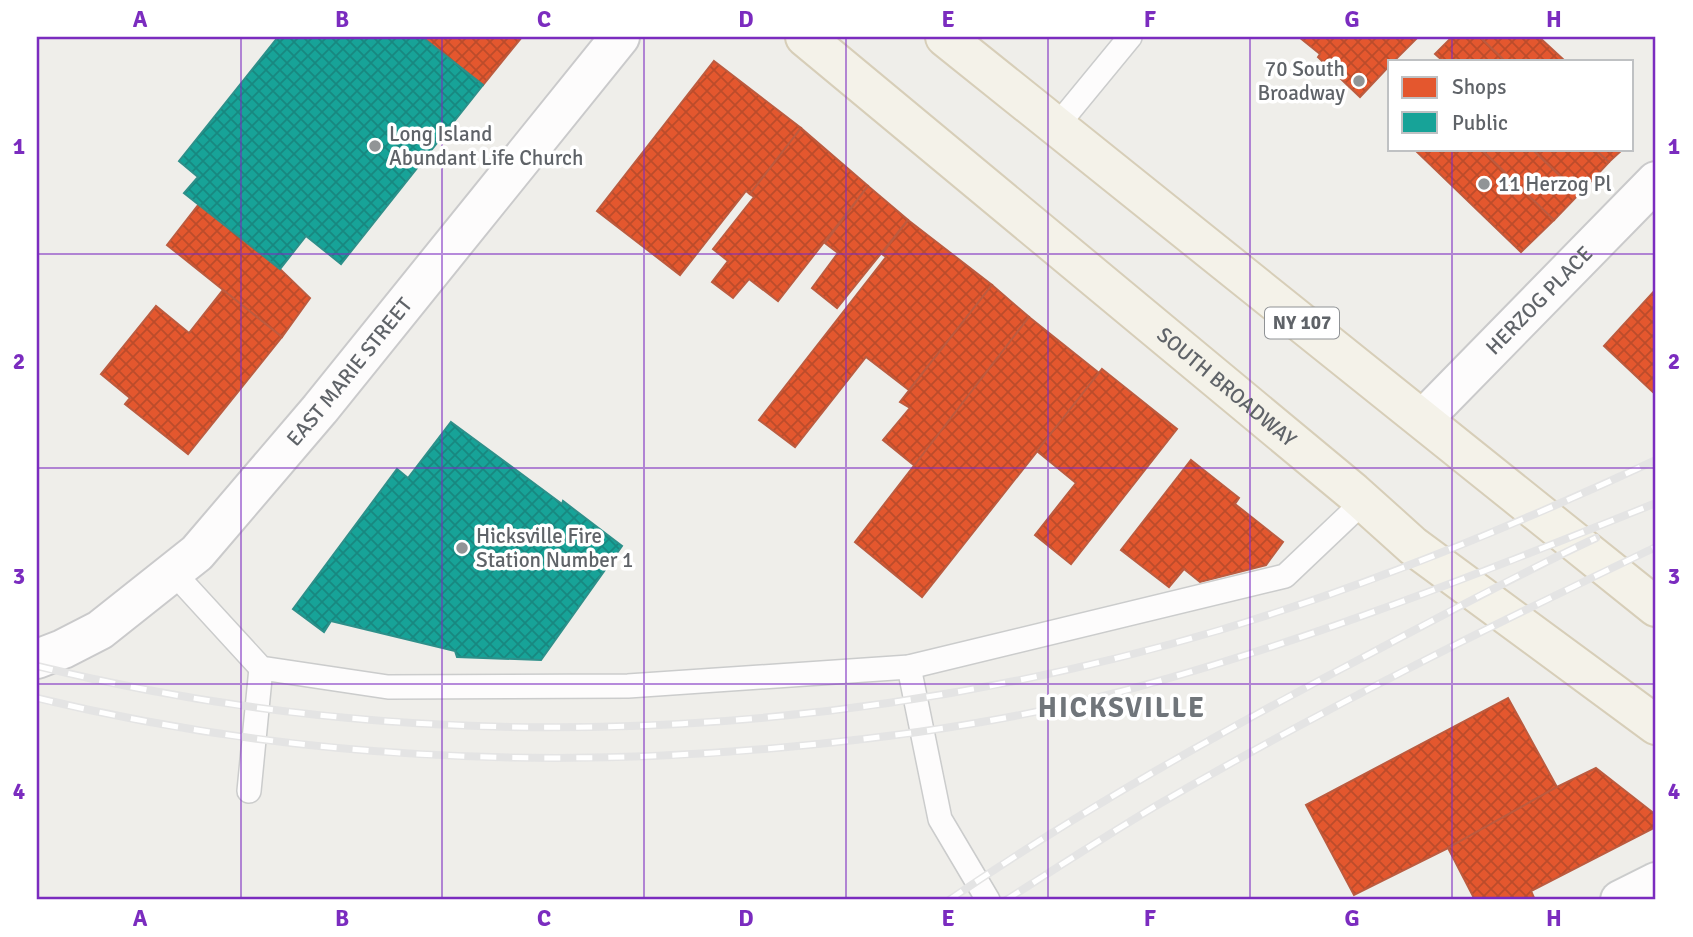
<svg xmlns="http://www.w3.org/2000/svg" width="1693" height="937" font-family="Signika,sans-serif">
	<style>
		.shops { fill: url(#shops-cross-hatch); stroke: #bc5b3f; stroke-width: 2 }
		.public { fill: url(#public-cross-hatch); stroke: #2d908a; stroke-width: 2 }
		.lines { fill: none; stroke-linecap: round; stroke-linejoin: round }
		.lane-casing { stroke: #cbcccc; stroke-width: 26 }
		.street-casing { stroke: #cbcccc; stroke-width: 42 }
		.secondary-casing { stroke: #cacacb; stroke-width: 42 }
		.primary-casing { stroke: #d7ceb8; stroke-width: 42 }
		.lane { stroke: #fdfcfc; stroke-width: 23 }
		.street { stroke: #fdfcfc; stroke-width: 38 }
		.secondary { stroke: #fdfcfc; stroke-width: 38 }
		.primary { stroke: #f4f2e9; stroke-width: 38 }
		.rail-casing { stroke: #e4e4e4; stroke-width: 8 }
		.rail { stroke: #fff; stroke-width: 5; stroke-dasharray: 16; stroke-linecap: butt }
		.grid { fill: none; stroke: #7b2cbf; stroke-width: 2; stroke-opacity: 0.55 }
		.poi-dot { fill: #919496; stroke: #fff; stroke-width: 2.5 }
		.labels { text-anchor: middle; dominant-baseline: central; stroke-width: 7; stroke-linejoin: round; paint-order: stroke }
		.shield { fill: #fff; stroke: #8f9295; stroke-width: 2 }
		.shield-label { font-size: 19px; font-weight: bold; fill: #5f6368 }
		.poi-label { font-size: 21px; fill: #5f6368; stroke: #fff; text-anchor: start }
		.street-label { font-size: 21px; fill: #5f6368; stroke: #fff }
		.district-label { font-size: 28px; font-weight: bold; letter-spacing: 2px; fill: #70757a; stroke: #fff }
		.neatline { fill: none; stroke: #7b2cbf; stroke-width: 2.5 }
		.grid-label { font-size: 23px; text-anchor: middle; font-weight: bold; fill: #7b2cbf }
	</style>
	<defs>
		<pattern id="shops-cross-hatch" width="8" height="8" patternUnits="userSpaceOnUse" patternTransform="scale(1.75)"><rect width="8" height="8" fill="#e4572e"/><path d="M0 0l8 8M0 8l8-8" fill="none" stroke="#bc4c2b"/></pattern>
		<pattern id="public-cross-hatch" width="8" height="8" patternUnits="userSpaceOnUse" patternTransform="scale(1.75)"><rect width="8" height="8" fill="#17a398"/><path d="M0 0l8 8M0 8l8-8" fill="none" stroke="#188880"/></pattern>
	</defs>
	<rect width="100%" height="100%" fill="#efeeea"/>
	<g class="shops">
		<polygon points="422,37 522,37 483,85"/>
		<polygon points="1299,37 1418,37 1394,61 1390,61 1390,65 1360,97 1318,57 1320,54"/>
		<polygon points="1452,37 1480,37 1505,61 1443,61 1435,54"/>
		<polygon points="1480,37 1539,37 1565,61 1505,61"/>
		<polygon points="714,61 801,128 750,194 746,191 680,275 597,211"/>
		<polygon points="801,128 868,186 778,301 749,279 733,298 712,282 728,261 713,249 754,197 750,194"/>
		<polygon points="1414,149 1481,149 1554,220 1521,252"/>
		<polygon points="1481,149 1532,149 1579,194 1554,220"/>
		<polygon points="1532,149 1595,149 1609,162 1579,194"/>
		<polygon points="1595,149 1623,149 1609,162"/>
		<polygon points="868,186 908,220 837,308 812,288 838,253 825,243"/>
		<polygon points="199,204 280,269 310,298 282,337 167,245"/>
		<polygon points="908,220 992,285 909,390 866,357 795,447 759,420 886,257 882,254"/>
		<polygon points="992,285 1029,317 915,466 883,440 910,408 900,402"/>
		<polygon points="1656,289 1656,395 1604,346"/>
		<polygon points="223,290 282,337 188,454 125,404 130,398 101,374 156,306 189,333"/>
		<polygon points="1029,317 1099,373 922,597 855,542"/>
		<polygon points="1102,369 1177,429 1071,564 1035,535 1076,483 1037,451"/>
		<polygon points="1191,460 1239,498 1235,504 1283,542 1266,565 1200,582 1184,569 1169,587 1121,550"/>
		<polygon points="1508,698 1557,787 1448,848 1354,895 1306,805"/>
		<polygon points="1596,768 1656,815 1656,827 1531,891 1535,900 1475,900 1448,848 1557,787"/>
	</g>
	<g class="public">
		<polygon points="278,37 422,37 483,85 341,264 306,236 280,269 184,193 198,177 179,161"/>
		<polygon points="451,422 562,504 563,501 622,546 541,660 457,657 455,651 331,621 324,632 293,609 397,469 408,478"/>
	</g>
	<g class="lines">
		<g class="lane-casing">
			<g id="lane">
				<polyline points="1056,127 1130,37"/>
				<polyline points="173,572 261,668 388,687 628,686 909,667 1285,576 1363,502"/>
				<polyline points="909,667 940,819 988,900"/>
				<polyline points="249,791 261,668"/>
			</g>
		</g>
		<g class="street-casing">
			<polyline id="street" points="1620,900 1656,882"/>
		</g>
		<g class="secondary-casing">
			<g id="secondary">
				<path id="s1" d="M1423 419 1656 181"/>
				<path id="s2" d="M37 659 63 649 100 630 197 553 320 409 620 37"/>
			</g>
		</g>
		<g class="primary-casing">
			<g id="primary">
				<path id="s3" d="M805 37 1353 492 1413 546 1656 725"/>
				<polyline points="945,37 1656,607"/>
			</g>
		</g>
		<use href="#lane" class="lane"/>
		<use href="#street" class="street"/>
		<use href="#secondary" class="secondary"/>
		<use href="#primary" class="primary"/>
		<g class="rail-casing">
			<g id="rail">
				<path d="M37 666C424 761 839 743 1220 630 1370 585 1514 526 1656 460"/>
				<path d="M37 698C288 759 552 771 808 745 899 736 992 723 1080 702 1278 653 1467 579 1656 503"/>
				<path d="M949 900C1081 810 1219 733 1360 659 1438 618 1516 575 1596 538"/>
				<path d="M1006 900C1055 869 1104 837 1154 807 1317 712 1486 628 1656 547"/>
			</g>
		</g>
		<use href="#rail" class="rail"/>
	</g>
	<path class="grid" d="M241 37V900M442 37V900M644 37V900M846 37V900M1048 37V900M1250 37V900M1452 37V61M1452 149V900M37 254H1656M37 468H1656M37 684H1656"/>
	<g class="poi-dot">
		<circle cx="1359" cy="81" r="7"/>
		<circle cx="375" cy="146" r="7"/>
		<circle cx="1484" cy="184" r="7"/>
		<circle cx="462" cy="548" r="7"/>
	</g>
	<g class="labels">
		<rect class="shield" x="1265" y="307.5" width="74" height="31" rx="5"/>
		<g class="shield-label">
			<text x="1302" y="323">NY 107</text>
		</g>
		<g class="poi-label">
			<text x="1345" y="69" text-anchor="end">70 South<tspan x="1345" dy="24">Broadway</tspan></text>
			<text x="389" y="134">Long Island<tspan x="389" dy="24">Abundant Life Church</tspan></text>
			<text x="1498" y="184">11 Herzog Pl</text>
			<text x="476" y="536">Hicksville Fire<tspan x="476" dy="24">Station Number 1</tspan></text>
		</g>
		<g class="street-label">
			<text stroke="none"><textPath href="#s1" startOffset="166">HERZOG PLACE</textPath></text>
			<text stroke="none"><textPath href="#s2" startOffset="430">EAST MARIE STREET</textPath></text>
			<text stroke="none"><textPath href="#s3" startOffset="548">SOUTH BROADWAY</textPath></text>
		</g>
		<g class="district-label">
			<text x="1122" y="708">HICKSVILLE</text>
		</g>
	</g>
	<rect width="1693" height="937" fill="none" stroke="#ffffff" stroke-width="77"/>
	<rect x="1388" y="60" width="245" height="91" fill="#ffffff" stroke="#bfc1c3" stroke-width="2"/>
	<rect x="1402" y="77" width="35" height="21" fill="#e4572e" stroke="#bfc1c3" stroke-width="2"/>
	<text x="1452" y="94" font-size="21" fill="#5f6368">Shops</text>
	<rect x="1402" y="112" width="35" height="21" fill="#17a398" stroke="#bfc1c3" stroke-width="2"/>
	<text x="1452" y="130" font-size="21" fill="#5f6368">Public</text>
	<rect x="38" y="38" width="1616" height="860" class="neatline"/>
	<g class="grid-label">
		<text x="140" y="27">A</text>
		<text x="342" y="27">B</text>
		<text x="544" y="27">C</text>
		<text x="746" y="27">D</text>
		<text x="948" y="27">E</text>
		<text x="1150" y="27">F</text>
		<text x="1352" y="27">G</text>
		<text x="1554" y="27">H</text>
		<text x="19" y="154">1</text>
		<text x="1674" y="154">1</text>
		<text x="19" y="369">2</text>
		<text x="1674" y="369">2</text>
		<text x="19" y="584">3</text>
		<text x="1674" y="584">3</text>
		<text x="19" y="799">4</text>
		<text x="1674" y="799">4</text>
		<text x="140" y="926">A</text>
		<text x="342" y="926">B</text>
		<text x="544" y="926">C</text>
		<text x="746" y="926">D</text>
		<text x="948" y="926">E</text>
		<text x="1150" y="926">F</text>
		<text x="1352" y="926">G</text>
		<text x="1554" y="926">H</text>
	</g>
</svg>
